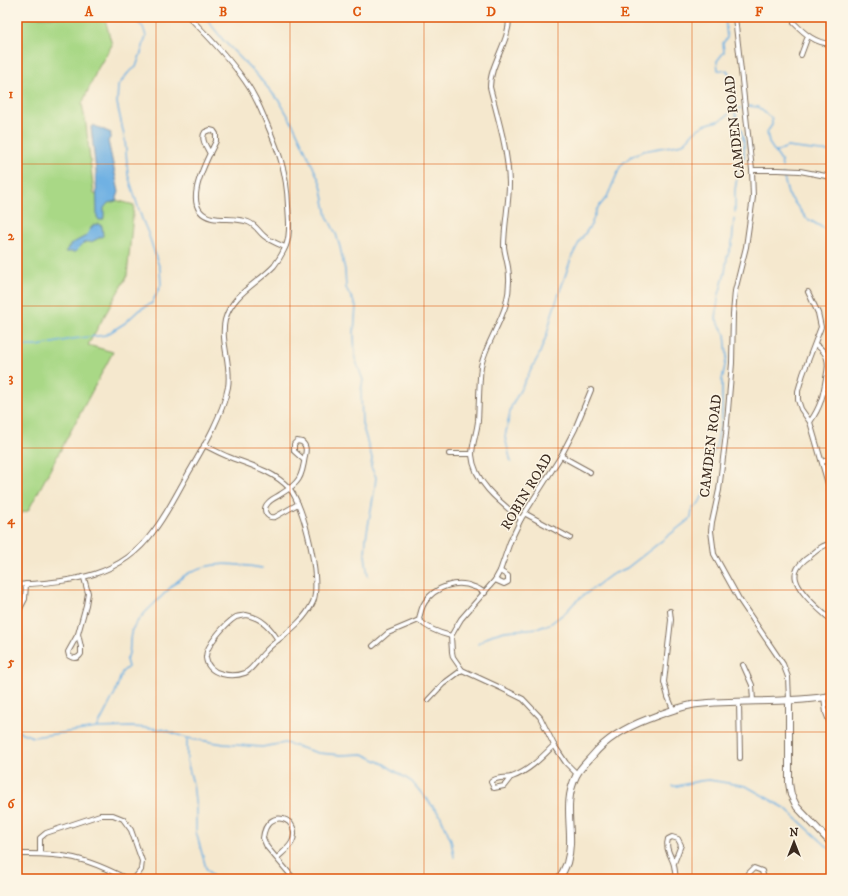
<svg xmlns="http://www.w3.org/2000/svg" width="848" height="896" font-family="'IM FELL DW Pica',serif">
	<style>
		.green { fill: #a9d886; stroke: #728152 }
		.water { fill: #6fb1e3; stroke: #556e80 }
		.lines { fill: none; stroke-linecap: round; stroke-linejoin: round }
		.stream { stroke: #6fb1e3; stroke-width: 1.5 }
		.street-casing { stroke: #7c6c5c; stroke-width: 6 }
		.secondary-casing { stroke: #7c6c5c; stroke-width: 8 }
		.street { stroke: #fff; stroke-width: 4 }
		.secondary { stroke: #fff; stroke-width: 6 }
		.grid { fill: none; stroke: #df570d; stroke-width: 1; stroke-opacity: 0.55 }
		.labels { text-anchor: middle; dominant-baseline: central; stroke-width: 3; stroke-linejoin: round; paint-order: stroke }
		.street-label { font-size: 14px; fill: #3b2a1e; stroke: #fcf5e5 }
		.neatline { fill: none; stroke: #df570d; stroke-width: 1.5 }
		.grid-label { font-size: 13px; text-anchor: middle; font-weight: bold; fill: #df570d }
	</style>
	<rect width="100%" height="100%" fill="#fcf5e5"/>
	<filter id="ink" filterUnits="userSpaceOnUse"><feTurbulence type="fractalNoise" baseFrequency=".025" numOctaves="2"/><feDisplacementMap in="SourceGraphic" scale="8" xChannelSelector="R" yChannelSelector="G"/><feConvolveMatrix kernelMatrix="1 2 1 2 8 2 1 2 1" color-interpolation-filters="sRGB"/></filter>
	<filter id="wash" filterUnits="userSpaceOnUse"><feTurbulence type="fractalNoise" baseFrequency=".012" numOctaves="4" result="noise"/><feDisplacementMap in="SourceGraphic" scale="16" xChannelSelector="R" yChannelSelector="G"/><feGaussianBlur stdDeviation="0.9" result="paint"/><feColorMatrix in="noise" values="0 0 0 0 0 0 0 0 0 0 0 0 0 0 0 0 0 1.4 0 .05"/><feComposite in="paint" operator="in"/></filter>
	<g filter="url(#wash)">
		<rect width="100%" height="100%" fill="#f5e8ce"/>
		<polygon class="green" points="17,17 106,17 105,19 112,45 97,70 82,104 86,125 94,194 134,205 127,276 88,345 113,352 28,511 17,514 17,35 18,33"/>
		<g class="water">
			<polygon points="93,125 111,133 110,138 108,141 119,192 116,201 108,203 104,208 104,217 103,220 99,220 97,217 96,172 91,127"/>
			<polygon points="98,224 102,226 103,236 91,242 85,242 75,252 65,252 71,244 86,236 93,225"/>
		</g>
		<g class="lines">
			<g class="stream">
				<polyline points="205,17 223,40 256,74 280,102 295,128 321,184 327,216 336,234 340,247 345,270 346,288 356,306 354,333 355,358 363,380 361,391 362,424 372,458 371,467 376,477 375,487 366,538 365,555 368,576"/>
				<polyline points="725,17 727,38 723,43 724,52 717,61 718,70 728,71 733,86 732,99 734,110 741,108"/>
				<polyline points="17,31 22,17"/>
				<polyline points="748,106 758,107 772,119 772,125 767,132 769,143 781,161 782,167"/>
				<polyline points="776,152 787,147 821,151 831,151"/>
				<polyline points="783,174 788,194 806,218 825,229 831,235"/>
				<polyline points="17,346 38,346 72,339 106,335 125,323 139,310 152,303 161,285 160,269 148,233 142,219 128,175 125,140 117,103 118,86 128,73 136,67 142,50 146,36 143,27 131,17"/>
				<polyline points="511,462 505,437 511,407 539,355 547,334 552,314 572,256 581,239 591,225 597,209 607,197 621,165 630,157 643,151 683,144 694,132 704,125 721,120 734,110 740,126 744,142 744,157 739,165 735,190 735,212"/>
				<polyline points="478,644 491,635 505,631 539,628 550,624 566,612 575,602 611,575 627,568 691,518 692,509 699,503 703,495 709,479 709,467 711,456 716,447 722,418 722,380 727,356 725,334 716,319 718,298 725,273 727,257 732,244 734,219"/>
				<path d="M97 728 115 693 122 672 128 667 126 660C133 652 127 639 133 628 139 617 151 607 160 598 168 590 177 580 187 574 211 560 237 564 262 568"/>
				<polyline points="17,731 33,737 97,728 133,727 162,729 187,738 224,744 262,747 285,743 318,753 341,755 363,754 384,764 412,782 440,815 451,840 454,857"/>
				<polyline points="187,739 187,761 193,784 196,808 196,832 206,868 215,879"/>
				<polyline points="672,786 677,786 699,781 709,780 746,786 785,808 831,850"/>
			</g>
		</g>
	</g>
	<g filter="url(#ink)">
		<g class="lines">
			<g class="street-casing">
				<g id="street">
					<path d="M509 17C510 42 490 63 490 87 498 119 508 150 509 183 509 204 504 225 504 247 505 254 507 261 508 267 510 279 509 292 506 304 500 325 486 344 481 366 479 384 479 403 478 421 477 432 472 444 472 455 474 483 501 503 521 519"/>
					<polyline points="735,17 752,170 753,197 746,247 735,291 733,314 732,363 726,434 719,490 712,522 711,531 714,554 739,599 783,664 788,677 789,700"/>
					<path d="M794 23C805 34 815 43 831 44"/>
					<polyline points="801,55 808,36"/>
					<path d="M210 154C207 147 200 139 205 132L210 130 214 131 216 134V141C207 160 178 210 212 218 224 220 237 218 248 222 256 225 258 231 264 236 270 241 278 244 285 247"/>
					<polyline points="752,170 778,170 800,171 831,177"/>
					<polyline points="808,292 818,313 821,327 803,374 798,391 798,400 801,409 810,422 831,494"/>
					<path d="M810 422C821 406 823 396 826 378 827 372 829 365 827 359 826 352 820 348 815 344"/>
					<path d="M204 445C212 449 221 454 229 457 250 465 273 471 289 488 304 504 322 582 313 602 306 618 291 630 278 640"/>
					<polyline points="449,454 472,454"/>
					<polyline points="561,456 590,472"/>
					<polyline points="822,462 831,459"/>
					<path d="M298 504 275 517C266 519 262 509 268 503 271 499 277 497 281 494 299 483 302 478 305 456 306 451 307 446 302 442L297 441 294 444V451L304 460"/>
					<polyline points="526,514 570,538"/>
					<path d="M831 544C823 544 816 551 810 556 804 560 798 565 796 572 791 587 821 611 831 620"/>
					<polyline points="495,580 504,584 508,582 508,576 500,571"/>
					<path d="M17 585C70 581 119 579 153 532 167 514 177 493 188 474 203 448 222 417 228 387 232 364 220 342 225 320 232 294 257 284 274 266 278 261 281 256 284 250 291 238 289 220 288 206 287 171 278 149 264 117 259 105 253 92 245 81 229 58 209 37 189 17"/>
					<polyline points="670,611 671,620 664,682 668,697 673,709"/>
					<polyline points="17,614 25,599 26,584"/>
					<path d="M246 615C262 618 270 627 278 640 273 644 268 648 264 653 258 659 253 669 245 673 232 678 208 675 206 658 205 646 226 623 236 617 239 616 243 616 246 615Z"/>
					<path d="M78 634 81 647V654C78 659 74 659 69 656L68 652 78 634 86 605 88 593 84 578"/>
					<path d="M451 636C439 633 428 629 419 620 420 614 421 608 425 602 435 587 457 579 474 587 478 588 482 591 485 593"/>
					<polyline points="373,646 388,633 419,620"/>
					<polyline points="743,665 752,685 753,701"/>
					<polyline points="824,697 826,713 831,726"/>
					<polyline points="428,700 443,684 462,670"/>
					<polyline points="739,701 740,758"/>
					<polyline points="577,774 566,763 554,745 540,717 523,699 503,689 462,670 453,657 452,652 451,636 461,619 495,580 500,571 510,542 521,519 561,456 575,429 591,390"/>
					<path d="M511 777 504 786 494 788 491 782C497 776 505 779 512 777 529 771 542 757 554 745"/>
					<path d="M17 854C64 853 85 857 127 879"/>
					<polyline points="40,854 40,838 46,833 100,815 113,815 123,819 131,830 142,861 141,870 134,879"/>
					<path d="M277 858C282 853 289 848 292 842 303 819 267 805 263 838L267 847 294 879"/>
					<path d="M674 863 681 845 678 839 672 837 668 839C665 848 670 854 673 862 675 867 675 874 676 879"/>
					<polyline points="746,879 747,875 754,868 762,871 764,879"/>
				</g>
			</g>
			<g class="secondary-casing">
				<g id="secondary">
					<polyline points="789,700 789,783 791,795 797,807 831,843"/>
					<path d="M559 879C562 874 565 868 567 863 576 833 561 807 576 776 580 768 588 761 593 755 608 737 627 727 648 719 664 713 681 706 698 704 742 699 787 704 831 696"/>
				</g>
			</g>
			<use href="#street" class="street"/>
			<use href="#secondary" class="secondary"/>
		</g>
	</g>
	<path class="grid" d="M156 17V879M290 17V879M424 17V879M558 17V879M692 17V879M17 164H831M17 306H831M17 448H831M17 590H831M17 732H831"/>
	<g class="labels">
		<g class="street-label">
			<text transform="translate(735 127) rotate(-96)">CAMDEN ROAD</text>
			<text transform="translate(711 446) rotate(-83)">CAMDEN ROAD</text>
			<text transform="translate(527 492) rotate(-59)">ROBIN ROAD</text>
		</g>
	</g>
	<rect width="848" height="896" fill="none" stroke="#fcf5e5" stroke-width="44"/>
	<g transform="translate(794 842)" stroke="#fcf5e5" stroke-width="3" paint-order="stroke">
	<path d="M0-3L7 15L0 10L-7 15Z" fill="#3b2a1e"/>
	<text y="-6" font-size="11" font-weight="bold" text-anchor="middle" fill="#3b2a1e">N</text>
	</g>
	<rect x="22" y="22" width="804" height="852" class="neatline"/>
	<g class="grid-label">
		<text x="89" y="16">A</text>
		<text x="223" y="16">B</text>
		<text x="357" y="16">C</text>
		<text x="491" y="16">D</text>
		<text x="625" y="16">E</text>
		<text x="759" y="16">F</text>
		<text x="11" y="98">1</text>
		<text x="11" y="240">2</text>
		<text x="11" y="382">3</text>
		<text x="11" y="524">4</text>
		<text x="11" y="666">5</text>
		<text x="11" y="808">6</text>
	</g>
</svg>
